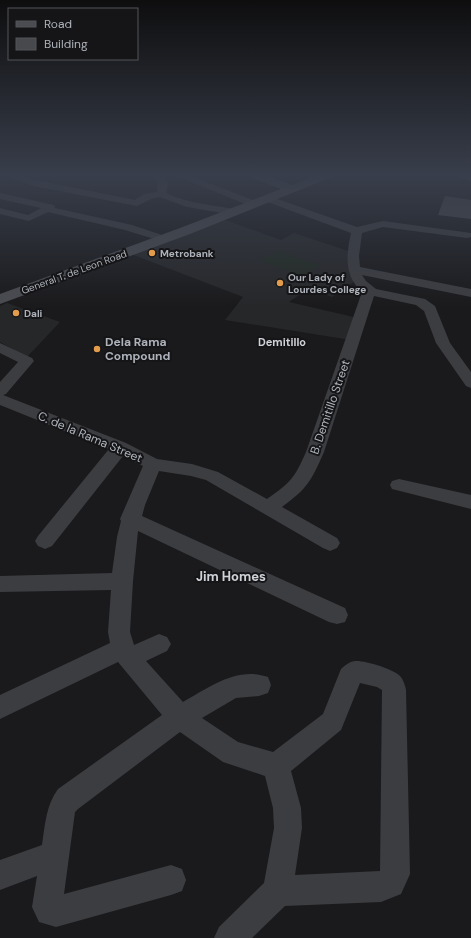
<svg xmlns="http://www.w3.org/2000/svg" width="471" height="938" font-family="'DM Sans',sans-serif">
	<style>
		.built { fill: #262729 }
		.green { fill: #222a23 }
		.building { fill: #47494c }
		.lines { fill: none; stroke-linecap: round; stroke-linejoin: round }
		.street { fill: #3c3d41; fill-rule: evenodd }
		.secondary { fill: #4a4c51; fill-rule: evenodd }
		.poi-dot { fill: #e39c4b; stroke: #151517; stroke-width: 1.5 }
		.labels { text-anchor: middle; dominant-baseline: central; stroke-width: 4; stroke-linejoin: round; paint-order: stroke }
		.far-poi-label { font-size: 10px; font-weight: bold; fill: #aeb3bb; stroke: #151517; text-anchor: start }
		.far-street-label { font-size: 10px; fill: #aeb3bb; stroke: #151517 }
		.far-neighbourhood-label { font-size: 11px; font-weight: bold; fill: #cfd2d7; stroke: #151517 }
		.poi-label { font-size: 12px; font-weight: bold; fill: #aeb3bb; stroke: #151517; text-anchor: start }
		.street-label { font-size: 12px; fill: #aeb3bb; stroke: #151517 }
		.neighbourhood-label { font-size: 13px; font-weight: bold; fill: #cfd2d7; stroke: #151517 }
	</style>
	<rect width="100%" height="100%" fill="#1a1a1c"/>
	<g class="built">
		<polygon points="225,220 281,240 294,233 354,253 358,279 332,297 309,288 289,302 358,318 351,340 225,320 243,297 131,254"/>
		<polygon points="7,303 60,322 27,357 0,342 0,306"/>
	</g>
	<polygon class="green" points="278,250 320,266 301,276 259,260"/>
	<polygon class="building" points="445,196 471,200 471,219 438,215"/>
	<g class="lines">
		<g class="street">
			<path d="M3 175H18L36 180 135 200 144 194 157 192 158 184 151 175H161L168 183 166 193C188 203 211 205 234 209L239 212 234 215 187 207 160 197 151 199 137 206 34 186Z"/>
			<polygon points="174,175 188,175 258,202 259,204 258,206 250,206"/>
			<polygon points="0,193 54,205 55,208 132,225 168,237 170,239 168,241 164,242 125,230 48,212 29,221 0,214 0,208 28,215 41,208 0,199"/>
			<path d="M269 196 357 227 383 221 471 233V237L467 238 383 227 362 233 359 256 360 267 471 289V297L362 275 366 281 376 289 425 299 435 306 450 343 471 372V388L466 386 436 343 424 311 416 305 374 296 324 452C311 481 308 488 282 507L337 538 340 543 337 548 330 551 323 548 206 480 191 476 159 471 145 505 142 516 345 608 348 615 345 622 337 624 329 622 138 531 133 581 130 632 134 645 159 634 167 637 171 644 167 651 146 661 183 702C208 688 237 666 268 677L271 685 268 693 259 696 236 698 202 718 238 742 273 752 323 714 341 669C345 665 349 662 355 661 364 660 394 669 400 676 403 679 405 685 406 690L410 874 401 894 381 902 285 906 252 938H214L219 927 264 883 274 828 273 808 265 776 223 762 180 732 78 809 75 812 64 894 171 865 182 869 186 880 182 891 171 895 56 927 39 922 32 907 37 876 0 890V860L42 845C45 825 46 805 58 789L162 715 118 662 0 719V695L110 643 108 632 111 590 0 592V576L112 573 117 537 121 521 120 519 143 466 123 456 52 546 45 549 38 546 35 541 38 536 109 449 0 405V382L18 362 0 353V343L32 358 34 361 6 394 3 395 126 443 157 459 192 464 218 472 267 499C291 482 294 479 306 452L362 292C344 275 346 256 351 233L265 201 264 199ZM360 683 377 687 382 690 380 871 295 875 302 828 301 808 291 771 341 730Z"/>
			<polygon points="399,479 471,495 471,509 392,489 390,485 392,481"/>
		</g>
		<g class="secondary">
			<polygon points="249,175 266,175 292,185 317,175 333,175 332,177 190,234 0,304 0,294 180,228 281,189 250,177"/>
			<polygon points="459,175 471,175 471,181 460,177"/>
		</g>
	</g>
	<linearGradient id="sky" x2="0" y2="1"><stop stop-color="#0e0e0f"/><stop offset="0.57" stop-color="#383e4b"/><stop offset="1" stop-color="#383e4b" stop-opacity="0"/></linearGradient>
	<rect width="471" height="307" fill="url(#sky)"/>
	<g class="poi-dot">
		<circle cx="152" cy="253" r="4"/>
		<circle cx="280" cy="283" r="4"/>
		<circle cx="16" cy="313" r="4"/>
		<circle cx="97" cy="349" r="4"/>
	</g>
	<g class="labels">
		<g class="far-poi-label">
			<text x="160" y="253">Metrobank</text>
			<text x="288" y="277">Our Lady of<tspan x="288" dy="12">Lourdes College</tspan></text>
			<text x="24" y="313">Dali</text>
		</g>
		<g class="far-street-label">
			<text transform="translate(74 272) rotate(-20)">General T. de Leon Road</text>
		</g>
		<g class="far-neighbourhood-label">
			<text x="282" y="342">Demitillo</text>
		</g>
		<g class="poi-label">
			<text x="105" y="342">Dela Rama<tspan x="105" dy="14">Compound</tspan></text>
		</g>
		<g class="street-label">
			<text transform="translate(330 407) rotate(-71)">B. Demitillo Street</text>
			<text transform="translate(90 437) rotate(23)">C. de la Rama Street</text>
		</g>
		<g class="neighbourhood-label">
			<text x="231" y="576">Jim Homes</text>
		</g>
	</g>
	<rect x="8" y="8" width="130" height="52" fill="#151517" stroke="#525459"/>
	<rect x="16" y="21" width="20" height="6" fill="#4a4c51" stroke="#525459"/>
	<text x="44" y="28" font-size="12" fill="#aeb3bb">Road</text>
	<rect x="16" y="38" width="20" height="12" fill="#47494c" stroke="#525459"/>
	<text x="44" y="48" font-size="12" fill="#aeb3bb">Building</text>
</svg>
